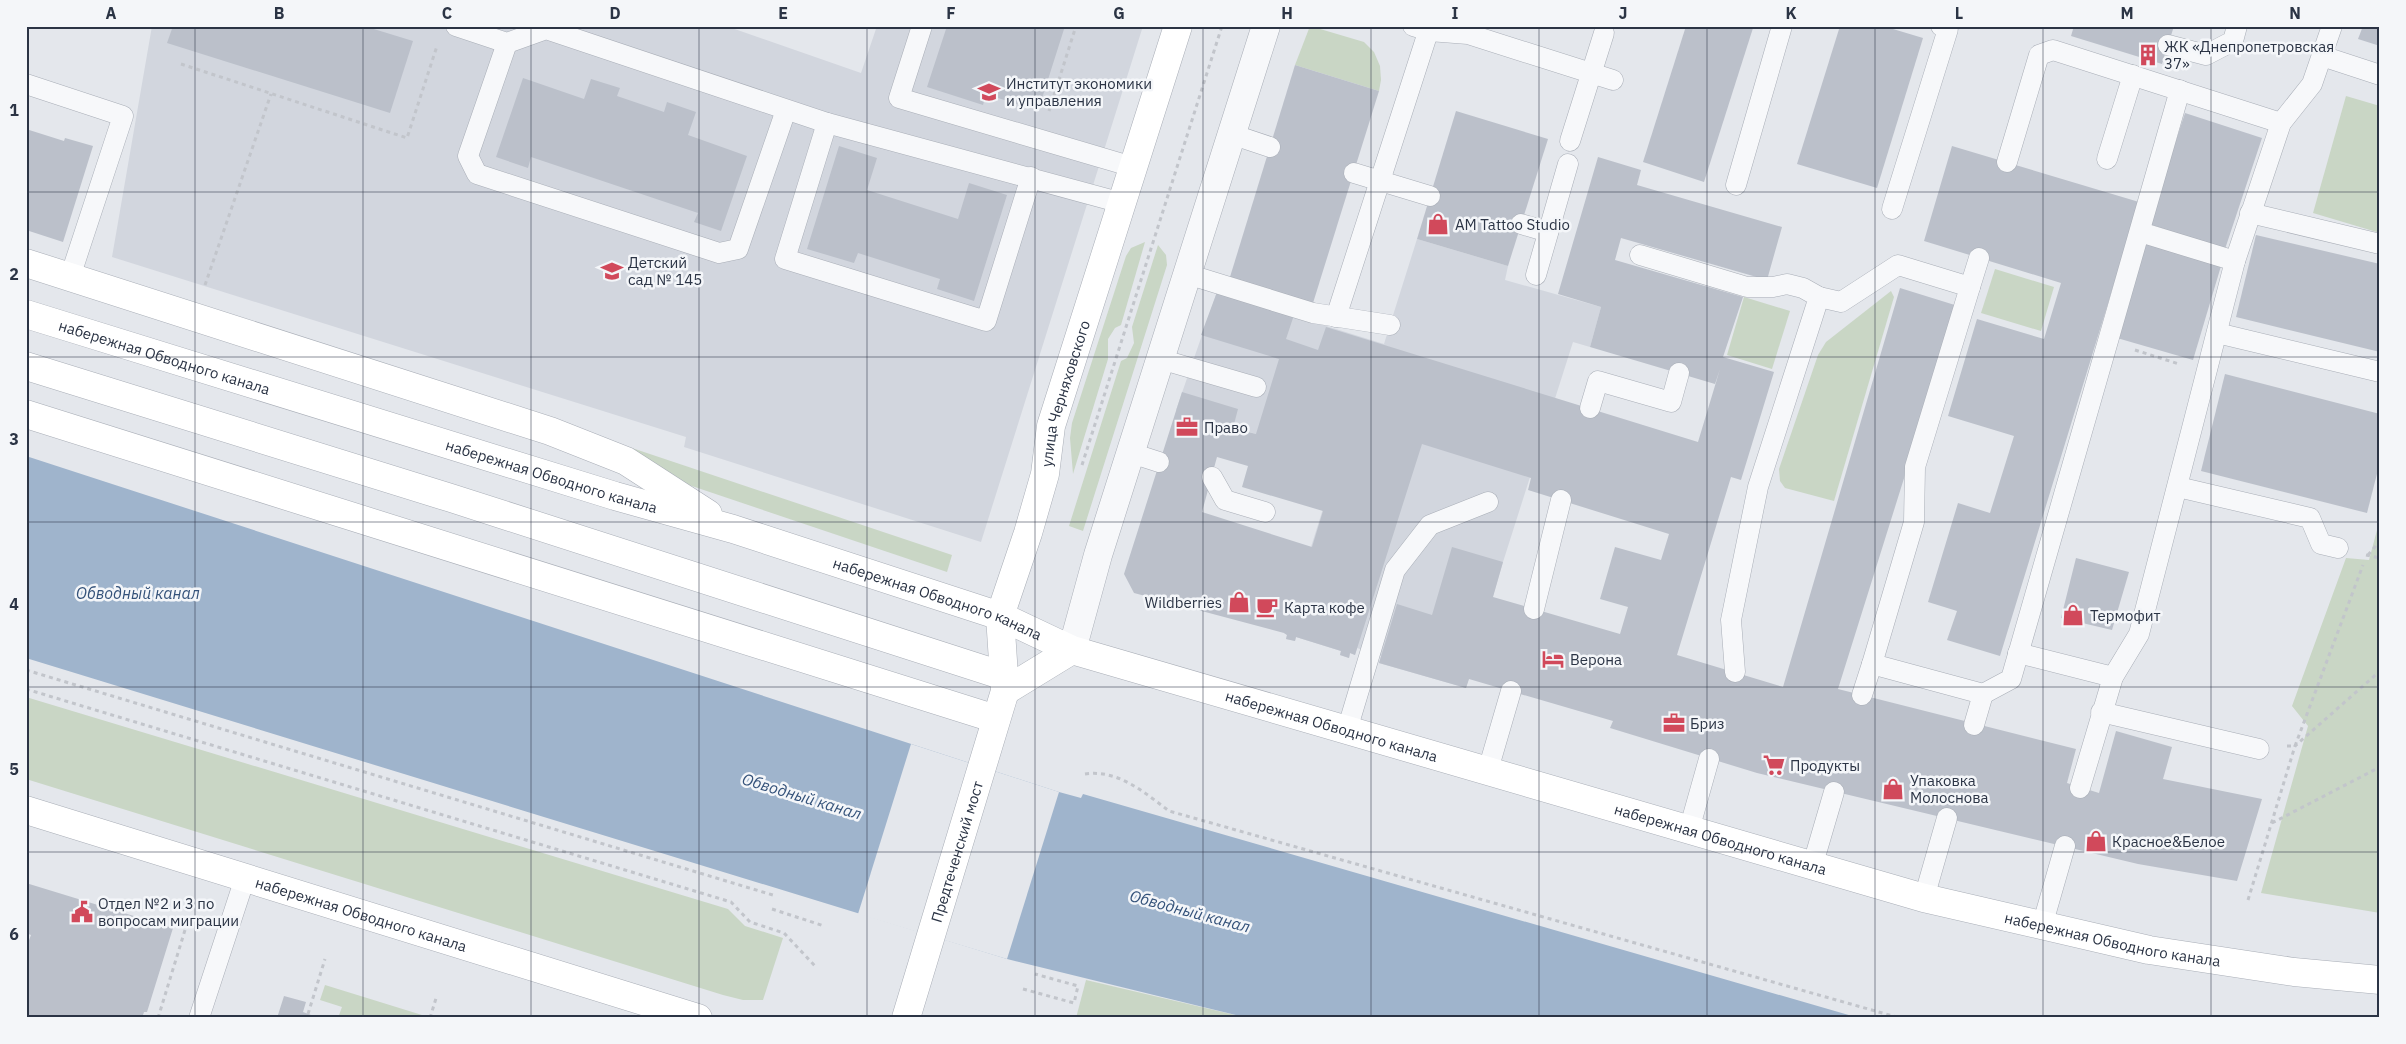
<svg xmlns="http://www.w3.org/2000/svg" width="2406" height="1044" font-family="'IBM Plex Sans',sans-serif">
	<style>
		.built { fill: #d2d6de }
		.green { fill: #c9d6c5 }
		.water { fill: #9fb4cc }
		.pier { fill: #e4e7ec }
		.building { fill: #bbc0ca; fill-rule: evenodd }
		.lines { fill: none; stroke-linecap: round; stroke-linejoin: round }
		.lane-casing { stroke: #a9aeb7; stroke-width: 21 }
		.street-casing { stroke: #a9aeb7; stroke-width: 29 }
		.secondary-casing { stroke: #a9aeb7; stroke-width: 29 }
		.path { stroke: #c2c5cb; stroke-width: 3; stroke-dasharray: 4 4; stroke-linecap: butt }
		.lane { stroke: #f7f8fa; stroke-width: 20 }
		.street { stroke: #f7f8fa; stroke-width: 28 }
		.secondary { stroke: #fff; stroke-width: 28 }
		.grid { fill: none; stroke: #2b3445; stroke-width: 1; stroke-opacity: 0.55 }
		.labels { text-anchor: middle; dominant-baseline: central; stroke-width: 5; stroke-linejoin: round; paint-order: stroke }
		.poi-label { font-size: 15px; fill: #2b3445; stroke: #f4f6f9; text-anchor: start }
		.street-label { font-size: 15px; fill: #2b3445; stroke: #f4f6f9 }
		.water-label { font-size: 16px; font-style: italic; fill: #34527a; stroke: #f4f6f9 }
		.neatline { fill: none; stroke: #2b3445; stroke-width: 2 }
		.grid-label { font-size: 16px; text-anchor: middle; font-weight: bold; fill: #2b3445 }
	</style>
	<rect width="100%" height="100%" fill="#e4e7ec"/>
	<g class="built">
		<polygon points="152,26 726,26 861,73 877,26 1143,26 981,542 684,447 686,437 112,257"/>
		<polygon points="1417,239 1508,266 1505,280 1601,307 1590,347 1573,342 1503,562 1466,688 1379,663 1381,656 1357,648 1355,655 1350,653 1349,658 1340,655 1341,651 1296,637 1295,641 1286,639 1287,635 1284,633 1332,480 1256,434 1176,410 1217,292 1384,344"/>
	</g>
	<g class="green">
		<polygon points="1310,26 1364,42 1374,52 1380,66 1381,80 1379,91 1295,65"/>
		<polygon points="2346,96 2380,106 2380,233 2313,213"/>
		<polygon points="1145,242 1121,325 1115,328 1108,339 1108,359 1073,474 1070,438 1072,423 1126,256 1131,248"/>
		<polygon points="1158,245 1166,255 1167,265 1083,531 1069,526 1121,361 1127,358 1134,343 1132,327"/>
		<polygon points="1995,269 2054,287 2041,331 1981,313"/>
		<polygon points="1891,291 1894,297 1834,501 1785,488 1780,481 1779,469 1818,355 1826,342"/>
		<polygon points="1744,297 1790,311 1772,369 1727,355"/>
		<polygon points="626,446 952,555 947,572 680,482"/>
		<polygon points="2380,519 2380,913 2261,893 2308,726 2292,706 2346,558 2369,560"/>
		<polygon points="26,697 728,909 745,926 783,938 763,1000 743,1000 723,995 26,779"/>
		<polygon points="1086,980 1248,1018 1076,1018"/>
		<polygon points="325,985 422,1015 421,1018 338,1018 342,1007 320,1000"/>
	</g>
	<polygon class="water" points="26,456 1059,792 1081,798 1083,794 1859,1018 1248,1018 1007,959 26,658"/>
	<polygon class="pier" points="911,744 1059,792 1007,959 858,914"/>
	<g class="building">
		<polygon points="173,26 364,26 413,41 390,113 167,43"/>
		<polygon points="947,26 1065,26 1038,111 986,94 983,105 927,87"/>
		<polygon points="1686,26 1746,26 1753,28 1704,182 1643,162"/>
		<polygon points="1840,26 1883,26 1923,38 1877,188 1797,164"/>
		<polygon points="2074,26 2174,26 2162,64 2071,36"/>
		<polygon points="2363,26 2380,26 2380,46 2358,39"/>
		<polygon points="1295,65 1379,91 1313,303 1230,277"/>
		<polygon points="523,78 584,99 591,79 620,88 617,96 664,112 667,102 696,112 688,135 747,156 721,231 694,222 698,213 531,157 528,168 496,157"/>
		<polygon points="1456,111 1548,139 1508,266 1417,239"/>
		<polygon points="2185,113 2262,138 2225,249 2149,224"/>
		<polygon points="26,129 64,141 65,138 93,146 63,242 26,230"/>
		<polygon points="839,146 877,158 867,190 958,219 969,183 1007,195 974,301 937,289 940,279 858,253 854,263 807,249"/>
		<polygon points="1952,146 2139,202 2000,656 1947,640 1957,611 1928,602 1958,503 1990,513 2014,436 1948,416 1977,319 2044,339 2061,283 1924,241"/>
		<path d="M1598 157 1641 170 1637 185 1782 227 1767 280 1621 238 1615 260 1743 297 1723 357 1774 372 1741 480 1731 477 1677 655 1783 687 1900 288 1958 306 1838 689 2076 749 2067 783 2099 793 2116 731 2172 747 2163 779 2262 799 2237 881 2138 864 1757 773 1610 728 1613 721 1469 679 1466 688 1379 663 1397 604 1432 615 1452 547 1503 562 1493 597 1620 634 1628 607 1600 599 1615 547 1661 560 1669 534 1528 490 1531 478 1422 444 1355 655 1350 653 1349 658 1340 655 1341 651 1296 637 1295 641 1286 639 1287 635 1284 633 1134 593 1124 574 1182 392 1238 409 1233 428 1256 434 1279 359 1201 335 1217 292 1294 315 1286 339 1318 350 1326 327 1698 442 1720 369 1715 384 1590 347 1601 307 1558 294ZM1217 457 1248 466 1242 487 1323 511 1312 547 1202 512Z"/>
		<polygon points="2256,235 2380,264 2380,352 2236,317"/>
		<polygon points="2145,244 2221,266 2193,360 2117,338"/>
		<polygon points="2225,374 2380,414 2380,462 2367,513 2201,471"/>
		<polygon points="2076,558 2129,572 2112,630 2061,618"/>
		<polygon points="26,883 173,928 147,1012 144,1012 142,1018 26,1018 26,948 31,935 26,933"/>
		<polygon points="284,996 306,1002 303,1012 319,1018 277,1018"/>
	</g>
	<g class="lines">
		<g class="lane-casing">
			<g id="lane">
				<polyline points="456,26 507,43 546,29 827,123 1122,203"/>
				<polyline points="922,26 899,98 1133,167"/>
				<polyline points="1413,26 1429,31 1468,34 1613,80"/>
				<polyline points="507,43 468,156 477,174 719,253 738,249 786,110"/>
				<polyline points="2168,45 2206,55 2233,41 2237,26"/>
				<polyline points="2322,56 2380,75"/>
				<polyline points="26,84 123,116 70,277"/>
				<polyline points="827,123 785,259 986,321 1031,177"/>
				<polyline points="1231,134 1270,147"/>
				<polyline points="1570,141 1604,33"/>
				<polyline points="2107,159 2133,75"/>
				<polyline points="2007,162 2039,55 2053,50 2281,123"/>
				<polyline points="1354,173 1430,196"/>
				<polyline points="1736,185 1782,26"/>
				<polyline points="1892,209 1948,29 1941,26"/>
				<polyline points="2250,213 2380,244"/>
				<polyline points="1521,224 1548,232"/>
				<polyline points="2140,232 2235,261"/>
				<polyline points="1640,255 1747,287 1773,287 1787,284 1803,288 1819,297 1758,487 1731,620 1735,672"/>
				<polyline points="1187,274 1313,313 1390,325"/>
				<polyline points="1536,275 1568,164"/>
				<polyline points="1970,287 1979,258"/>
				<polyline points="1819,297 1841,302 1898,265 1970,287 1915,467 1914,522 1872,664 1983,694 2011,679 2180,90"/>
				<polyline points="1336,317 1430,26"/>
				<polyline points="2217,333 2380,372"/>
				<polyline points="1160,359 1256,387"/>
				<polyline points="1590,408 1598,381 1671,402 1679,373"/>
				<polyline points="1131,453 1159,462"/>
				<polyline points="1212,477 1225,500 1265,512"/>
				<polyline points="2178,487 2310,518 2321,544 2338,548"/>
				<polyline points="1534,609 1561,500"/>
				<polyline points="2018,653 2113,677"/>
				<polyline points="1862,695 1872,664"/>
				<polyline points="2101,712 2259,749"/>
				<polyline points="1974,725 1983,694"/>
				<polyline points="1347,730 1395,570 1430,525 1488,502"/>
				<polyline points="1488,770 1511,691"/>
				<polyline points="2080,788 2113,677 2139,634 2235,261 2281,123 2312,84 2332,26"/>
				<polyline points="1689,830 1709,759"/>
				<polyline points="1812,867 1834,792"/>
				<polyline points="1924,898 1947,818"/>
				<polyline points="2042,926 2065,846"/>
				<polyline points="199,1018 245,878"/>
			</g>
		</g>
		<g class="street-casing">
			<polyline id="street" points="1072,650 1098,555 1266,26"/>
		</g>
		<g class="secondary-casing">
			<g id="secondary">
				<polyline points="26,263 550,431 626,461 708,514"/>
				<path id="s1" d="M26 314 615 496 733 529 1000 616 1072 650 1924 898 2149 950 2294 972 2380 980"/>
				<polyline points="26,366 451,498 1004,676"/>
				<polyline points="26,414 996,719"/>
				<polyline points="1005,691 1072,650"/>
				<path id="s2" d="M26 810 698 1018"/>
				<path id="s3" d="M906 1018 1005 691 1000 616 1028 533 1045 474 1051 426 1178 26"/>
			</g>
		</g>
		<g class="path">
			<polyline points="181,64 407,138 437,46"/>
			<polyline points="1049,111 1076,26"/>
			<polyline points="205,285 271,94"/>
			<polyline points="2135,350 2179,364"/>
			<polyline points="1082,465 1222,26"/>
			<polyline points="2366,555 2380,558"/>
			<polyline points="2368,555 2380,541"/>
			<polyline points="26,670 776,896"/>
			<polyline points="26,689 731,902 750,922 784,933 815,966"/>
			<polyline points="2287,746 2295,746 2363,565"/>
			<path d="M1085 774C1118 769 1145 793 1169 811L1900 1018"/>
			<polyline points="2272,823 2380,767"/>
			<polyline points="2248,900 2295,746 2380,671"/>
			<polyline points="772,909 824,926"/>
			<polyline points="1023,989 1074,1003 1078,986 1035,974"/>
			<polyline points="308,1014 325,959"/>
			<polyline points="158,1018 189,917"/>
			<polyline points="430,1018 437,995"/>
		</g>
		<use href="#lane" class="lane"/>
		<use href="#street" class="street"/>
		<use href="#secondary" class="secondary"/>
	</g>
	<path class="grid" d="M195 26V1018M363 26V1018M531 26V1018M699 26V1018M867 26V1018M1035 26V1018M1203 26V1018M1371 26V1018M1539 26V1018M1707 26V1018M1875 26V1018M2043 26V1018M2211 26V1018M26 192H2380M26 357H2380M26 522H2380M26 687H2380M26 852H2380"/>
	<defs>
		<g id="building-bare" transform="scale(1.725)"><path d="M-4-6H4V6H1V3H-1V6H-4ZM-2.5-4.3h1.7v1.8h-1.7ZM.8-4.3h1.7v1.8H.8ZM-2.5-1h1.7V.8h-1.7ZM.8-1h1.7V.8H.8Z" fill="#d1495b" stroke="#f4f6f9" stroke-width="2.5" paint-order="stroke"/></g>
		<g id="university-bare" transform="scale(1.725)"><path d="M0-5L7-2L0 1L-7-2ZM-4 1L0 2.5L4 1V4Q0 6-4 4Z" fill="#d1495b" stroke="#f4f6f9" stroke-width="2.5" paint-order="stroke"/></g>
		<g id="shop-bare" transform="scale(1.725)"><path d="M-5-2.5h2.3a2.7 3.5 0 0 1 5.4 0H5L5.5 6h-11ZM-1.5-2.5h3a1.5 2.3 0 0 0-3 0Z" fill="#d1495b" stroke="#f4f6f9" stroke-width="2.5" paint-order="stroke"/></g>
		<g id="school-bare" transform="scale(1.725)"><path d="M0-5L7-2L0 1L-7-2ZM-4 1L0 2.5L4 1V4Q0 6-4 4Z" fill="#d1495b" stroke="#f4f6f9" stroke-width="2.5" paint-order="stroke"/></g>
		<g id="office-bare" transform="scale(1.725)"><path d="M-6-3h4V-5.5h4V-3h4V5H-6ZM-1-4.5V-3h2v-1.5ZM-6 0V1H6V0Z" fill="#d1495b" stroke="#f4f6f9" stroke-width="2.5" paint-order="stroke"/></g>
		<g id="cafe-bare" transform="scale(1.725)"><path d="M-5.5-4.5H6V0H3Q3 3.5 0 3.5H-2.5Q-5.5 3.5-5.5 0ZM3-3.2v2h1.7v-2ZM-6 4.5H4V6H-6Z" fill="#d1495b" stroke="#f4f6f9" stroke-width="2.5" paint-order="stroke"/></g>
		<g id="hotel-bare" transform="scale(1.725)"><path d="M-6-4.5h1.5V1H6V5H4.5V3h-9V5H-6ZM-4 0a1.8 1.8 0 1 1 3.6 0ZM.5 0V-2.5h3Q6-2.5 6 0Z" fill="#d1495b" stroke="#f4f6f9" stroke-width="2.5" paint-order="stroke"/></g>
		<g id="supermarket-bare" transform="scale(1.725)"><path d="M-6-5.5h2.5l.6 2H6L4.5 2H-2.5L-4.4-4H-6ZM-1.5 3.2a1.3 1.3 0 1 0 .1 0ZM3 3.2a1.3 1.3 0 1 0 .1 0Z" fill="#d1495b" stroke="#f4f6f9" stroke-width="2.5" paint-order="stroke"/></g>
		<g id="civic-bare" transform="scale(1.725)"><path d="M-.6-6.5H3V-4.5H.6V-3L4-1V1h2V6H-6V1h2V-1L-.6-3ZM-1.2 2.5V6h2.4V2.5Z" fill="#d1495b" stroke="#f4f6f9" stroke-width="2.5" paint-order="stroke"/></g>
	</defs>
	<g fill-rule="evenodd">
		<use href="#building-bare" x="2148" y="55"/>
		<use href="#university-bare" x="989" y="92"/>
		<use href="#shop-bare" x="1438" y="224"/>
		<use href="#school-bare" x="612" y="271"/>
		<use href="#office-bare" x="1187" y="427"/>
		<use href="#shop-bare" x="1239" y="602"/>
		<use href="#cafe-bare" x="1267" y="607"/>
		<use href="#shop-bare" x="2073" y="615"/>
		<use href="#hotel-bare" x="1553" y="659"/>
		<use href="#office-bare" x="1674" y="723"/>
		<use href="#supermarket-bare" x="1774" y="765"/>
		<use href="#shop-bare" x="1893" y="789"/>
		<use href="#shop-bare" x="2096" y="841"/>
		<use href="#civic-bare" x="82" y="912"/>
	</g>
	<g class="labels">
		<g class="poi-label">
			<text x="2164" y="46">ЖК «Днепропетровская<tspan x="2164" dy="17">37»</tspan></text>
			<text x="1006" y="83">Институт экономики<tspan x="1006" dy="17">и управления</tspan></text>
			<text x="1455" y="224">AM Tattoo Studio</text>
			<text x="628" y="262">Детский<tspan x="628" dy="17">сад № 145</tspan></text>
			<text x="1204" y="427">Право</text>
			<text x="1222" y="602" text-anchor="end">Wildberries</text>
			<text x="1284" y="607">Карта кофе</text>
			<text x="2090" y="615">Термофит</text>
			<text x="1570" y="659">Верона</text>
			<text x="1690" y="723">Бриз</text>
			<text x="1790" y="765">Продукты</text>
			<text x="1910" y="780">Упаковка<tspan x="1910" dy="17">Молоснова</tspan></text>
			<text x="2112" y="841">Красное&amp;Белое</text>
			<text x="98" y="903">Отдел №2 и 3 по<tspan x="98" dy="17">вопросам миграции</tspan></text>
		</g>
		<g class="street-label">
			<text stroke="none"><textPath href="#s1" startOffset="145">набережная Обводного канала</textPath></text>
			<text stroke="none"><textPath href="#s3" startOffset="649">улица Черняховского</textPath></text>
			<text stroke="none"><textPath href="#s1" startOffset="550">набережная Обводного канала</textPath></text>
			<text stroke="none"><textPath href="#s1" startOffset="955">набережная Обводного канала</textPath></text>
			<text stroke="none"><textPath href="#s1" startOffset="1370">набережная Обводного канала</textPath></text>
			<text stroke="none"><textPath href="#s1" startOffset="1775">набережная Обводного канала</textPath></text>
			<text stroke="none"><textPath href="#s3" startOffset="174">Предтеченский мост</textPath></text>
			<text stroke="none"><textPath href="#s2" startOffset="351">набережная Обводного канала</textPath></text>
			<text stroke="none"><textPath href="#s1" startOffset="2180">набережная Обводного канала</textPath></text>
		</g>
		<g class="water-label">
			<text x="138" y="593">Обводный канал</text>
			<text transform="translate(802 796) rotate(17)">Обводный канал</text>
			<text transform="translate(1190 911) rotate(15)">Обводный канал</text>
		</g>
	</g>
	<rect width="2406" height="1044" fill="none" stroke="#f4f6f9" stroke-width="55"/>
	<rect x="28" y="28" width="2350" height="988" class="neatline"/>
	<g class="grid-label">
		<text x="111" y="19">A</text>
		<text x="279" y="19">B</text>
		<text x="447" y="19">C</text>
		<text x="615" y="19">D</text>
		<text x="783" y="19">E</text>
		<text x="951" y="19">F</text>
		<text x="1119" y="19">G</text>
		<text x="1287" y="19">H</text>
		<text x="1455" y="19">I</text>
		<text x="1623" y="19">J</text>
		<text x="1791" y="19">K</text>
		<text x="1959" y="19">L</text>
		<text x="2127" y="19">M</text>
		<text x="2295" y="19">N</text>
		<text x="14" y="116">1</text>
		<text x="14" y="280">2</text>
		<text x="14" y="445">3</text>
		<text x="14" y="610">4</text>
		<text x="14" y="775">5</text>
		<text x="14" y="940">6</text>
	</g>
</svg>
